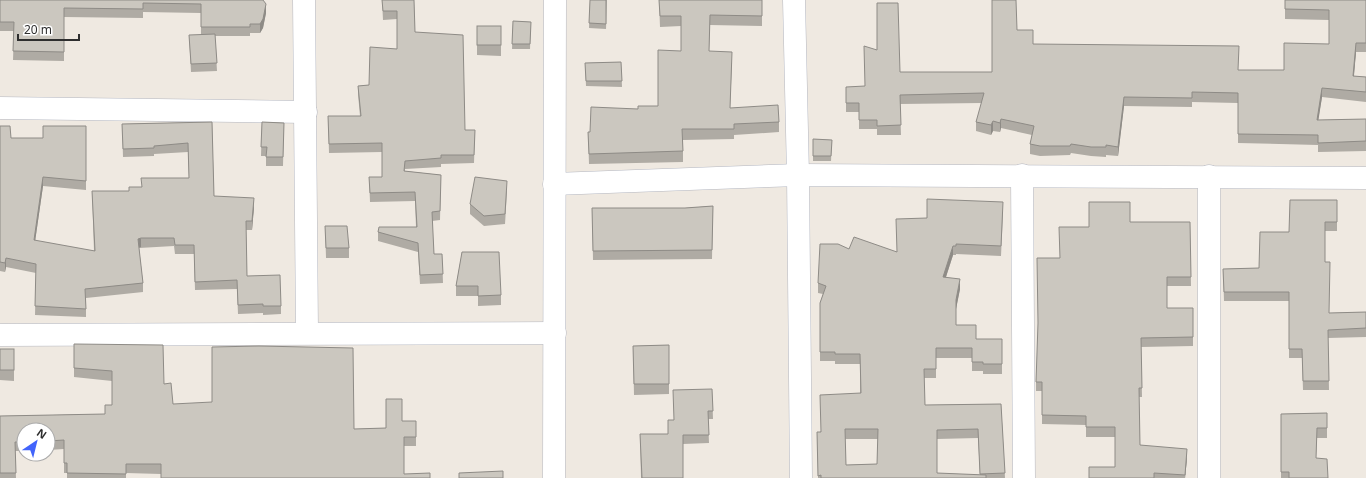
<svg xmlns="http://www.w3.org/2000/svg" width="1366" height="478" font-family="'Noto Sans',sans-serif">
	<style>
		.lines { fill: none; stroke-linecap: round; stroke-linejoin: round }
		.minor-casing { stroke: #b4b7c1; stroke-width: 23 }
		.minor { stroke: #fff; stroke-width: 22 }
		.wall { fill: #afaba4; fill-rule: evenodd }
		.shaded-wall { fill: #8e8b86 }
		.building { fill: #cbc7bf; stroke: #8e8b86; fill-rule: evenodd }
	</style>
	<rect width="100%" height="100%" fill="#efe9e1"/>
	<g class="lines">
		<g class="minor-casing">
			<g id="minor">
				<polyline points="304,0 307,332"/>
				<polyline points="794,0 798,175 801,478"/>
				<polyline points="0,108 306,112"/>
				<polyline points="1022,175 1024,478"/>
				<polyline points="1209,176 1209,478"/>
				<polyline points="554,184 798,175 1366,178"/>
				<polyline points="0,335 555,333"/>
				<polyline points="554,478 555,0"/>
			</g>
		</g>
		<use href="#minor" class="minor"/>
	</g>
	<g class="wall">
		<polygon points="0,0 263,0 266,13 263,28 260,33 250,33 250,36 215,36 217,71 191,72 189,35 201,35 201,13 143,12 143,18 64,17 64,61 13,60 14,31 0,31"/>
		<polygon points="382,0 414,0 415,32 465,130 475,130 474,163 441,164 441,167 405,169 405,171 441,175 440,220 432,221 434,254 442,254 443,283 420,284 418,252 378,241 378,232 416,227 415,201 370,202 369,177 382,177 382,152 329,153 328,116 360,116 358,94 358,86 369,85 397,49 397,19 383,20"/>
		<polygon points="590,0 607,0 606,29 589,28"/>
		<polygon points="659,0 762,0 762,26 710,25 709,51 732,63 730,108 779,122 779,132 734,135 734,139 683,140 683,162 589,164 588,132 590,132 638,109 658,106 681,51 681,26 660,27"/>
		<polygon points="1285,0 1366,0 1366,52 1356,52 1354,76 1366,77 1366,102 1322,97 1318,120 1366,119 1366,151 1318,152 1318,145 1238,143 1238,103 1192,102 1192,107 1124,106 1118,156 1106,155 1106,157 1091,156 1071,153 1070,155 1040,156 1030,154 1030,144 1032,135 1001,128 1000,132 993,131 991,135 976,131 976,122 982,103 900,104 901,135 877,135 877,129 859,129 859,112 846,112 846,103 900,72 992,72 1017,30 1033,44 1239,70 1284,70 1329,44 1329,20 1285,19"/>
		<polygon points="513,21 531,22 530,49 512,49"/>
		<polygon points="477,26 501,26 501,56 477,55"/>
		<polygon points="621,62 622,87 586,86 585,63"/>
		<polygon points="212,122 214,196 254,207 252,230 246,230 247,276 281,306 281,314 263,315 263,313 238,314 237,289 195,290 194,254 175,254 174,246 139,248 143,283 143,292 86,298 86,317 35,315 36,273 6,267 5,272 0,271 0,126 11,138 43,138 86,126 86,190 43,186 35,241 94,251 92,191 129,191 141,187 189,178 188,152 154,154 154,156 123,157 122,124"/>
		<polygon points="262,122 284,123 283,166 266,166 266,156 261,156"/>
		<polygon points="813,139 832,140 831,161 813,161"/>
		<polygon points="507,191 505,224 484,226 470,214 470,204"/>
		<polygon points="1337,200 1337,231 1325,231 1325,262 1329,313 1366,312 1366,337 1328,338 1329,390 1303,390 1302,358 1289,358 1289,301 1224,301 1223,269 1259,268"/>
		<polygon points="713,206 712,259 593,260 592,208 685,208"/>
		<path d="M1003 212 1001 256 956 254V255H953L946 277 960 289 956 309V325L976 339H1002V374H983V371H972V358H936V378H924L925 405 1001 404 1005 478H818L817 432H820L860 393V364H835V361H820V303L823 294 818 293V283L849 249 897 252 927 218ZM978 438 980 475 937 473V439ZM845 439H878L877 464 846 465Z"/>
		<polygon points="1130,222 1190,222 1191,286 1167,286 1167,308 1193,308 1193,346 1141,347 1142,397 1139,397 1140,445 1187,458 1185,478 1089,478 1115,467 1115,437 1086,437 1086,425 1042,424 1042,391 1036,391 1036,382 1060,258"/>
		<polygon points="325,226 349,248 349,258 326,258"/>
		<polygon points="462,252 501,295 501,305 478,306 478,296 456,296 456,286"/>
		<polygon points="74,344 164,384 173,404 354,429 386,428 402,421 416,421 416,446 404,446 161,474 126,473 126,478 67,478 67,473 64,473 64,449 48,450 48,430 24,430 24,451 15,451 16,478 0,478 0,416 105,414 112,405 112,381 74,377"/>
		<polygon points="669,345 669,394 634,395 633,346"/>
		<polygon points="0,349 14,349 14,381 0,380"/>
		<polygon points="712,389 713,419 708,419 709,443 683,444 683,478 641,478 640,434 668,434 674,420"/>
		<polygon points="1327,413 1327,438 1317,438 1316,458 1328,478 1281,478 1281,414"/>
	</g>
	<g class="shaded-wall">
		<polygon points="266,4 266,13 263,28 260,33 260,24"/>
		<polygon points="1356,43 1356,52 1353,85 1353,76"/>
		<polygon points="1322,88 1322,97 1317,129 1317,120"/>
		<polygon points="1124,97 1124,106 1118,156 1118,147"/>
		<polygon points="1001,119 1001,128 1000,132 1000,123"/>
		<polygon points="993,121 993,131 991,135 991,125"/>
		<polygon points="43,177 43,186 34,249 34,240"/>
		<polygon points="254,198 254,207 252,230 252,221"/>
		<polygon points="141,238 141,247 138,248 138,239"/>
		<polygon points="953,246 953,255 943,286 943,277"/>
		<polygon points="6,258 6,267 5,272 5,263"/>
		<polygon points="960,279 960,289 956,309 956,300"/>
		<polygon points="1187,449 1187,458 1185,478 1185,475"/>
	</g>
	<g class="building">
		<polygon points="0,0 263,0 266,4 263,19 260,24 250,24 250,27 201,27 201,4 143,3 143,9 64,8 64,52 13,51 14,22 0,22"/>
		<polygon points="382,0 414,0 415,32 463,35 465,130 475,130 474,155 441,155 441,158 405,161 404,171 441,175 440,211 432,212 434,254 442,254 443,274 420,275 418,243 378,232 379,227 417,227 415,192 370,193 369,177 382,177 382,143 329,144 328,116 361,116 358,86 369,85 370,47 397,49 397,11 383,11"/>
		<polygon points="590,0 606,0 606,24 589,23"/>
		<polygon points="659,0 762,0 762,16 710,15 709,51 732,52 730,108 778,105 779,122 734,124 734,129 682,129 683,151 589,154 588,132 590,132 591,107 638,109 638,106 658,106 658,50 681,51 681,16 660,16"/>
		<polygon points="992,0 1016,0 1017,30 1033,30 1033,44 1239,46 1238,70 1284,70 1284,43 1329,44 1329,10 1285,9 1285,0 1366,0 1366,43 1356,43 1353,76 1366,77 1366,92 1322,88 1317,120 1366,119 1366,141 1318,143 1318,135 1238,134 1238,93 1192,92 1192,98 1124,97 1118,147 1106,145 1106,147 1091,147 1071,144 1070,146 1040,146 1030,144 1034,126 1001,119 1000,123 993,121 991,125 976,122 984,93 900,95 901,125 877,126 877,120 859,120 859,103 846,103 846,87 865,86 864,46 877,50 877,3 898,3 900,72 992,72"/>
		<polygon points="513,21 531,22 530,44 512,44"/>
		<rect x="477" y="26" width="24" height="19"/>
		<polygon points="215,34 217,63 191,64 189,35"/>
		<polygon points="621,62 622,81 586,81 585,63"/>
		<polygon points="212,122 214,196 254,198 252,221 246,221 247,276 280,275 281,306 263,306 263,304 238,305 237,280 195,282 194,245 175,245 174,238 141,238 138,239 143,283 85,289 86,309 35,306 36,264 6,258 5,263 0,262 0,126 10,126 11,138 43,138 43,126 86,126 86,181 43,177 34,240 95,251 92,191 129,191 129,187 142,187 141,178 189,178 188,143 154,146 154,148 123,149 122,124"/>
		<polygon points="262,122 284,123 283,157 266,157 267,147 261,147"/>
		<polygon points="813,139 832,140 831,156 813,156"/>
		<polygon points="475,177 507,181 505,214 484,216 470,204"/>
		<path d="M927 199 1003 202 1001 246 956 244V246H953L943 277 960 279 956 300V325H976V339H1002V364H983V362H972V348H936V369H924L925 405 1001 404 1005 473 980 474 978 429 937 430V473L986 475V478H821V475L818 476 817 432H821L820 395 861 393 860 354H835V352H820V303L826 286 818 283 820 244H838L849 249 854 237 897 252 896 219 927 218ZM845 429H878L877 464 846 465Z"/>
		<polygon points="1290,200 1337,200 1337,222 1325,222 1325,262 1330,262 1329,313 1366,312 1366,328 1328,330 1329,381 1303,381 1302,349 1289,349 1289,292 1224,292 1223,269 1259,268 1260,232 1289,232"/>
		<polygon points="1089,202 1130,202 1130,222 1190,222 1191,277 1167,277 1167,308 1193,308 1193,337 1141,338 1142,388 1139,388 1140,445 1187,449 1185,475 1154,473 1154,478 1089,478 1089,467 1115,467 1115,427 1086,427 1086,416 1042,415 1042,382 1036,382 1038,323 1037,258 1060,258 1059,227 1089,227"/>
		<polygon points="713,206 712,250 593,251 592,208 685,208"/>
		<polygon points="325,226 347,226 349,248 326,248"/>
		<polygon points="462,252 499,252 501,295 478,296 478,286 456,286"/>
		<polygon points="74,344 163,345 164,384 171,383 173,404 212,402 212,347 259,346 353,348 354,429 386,428 386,399 402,399 402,421 416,421 416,437 404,437 404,474 430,473 430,478 161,478 161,464 126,464 126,474 67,473 67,463 64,463 64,440 48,441 48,430 24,430 24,442 15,442 16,473 0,473 0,416 105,414 105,405 112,405 112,371 74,368"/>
		<polygon points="669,345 669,384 634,384 633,346"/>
		<rect x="0" y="349" width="14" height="21"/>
		<polygon points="712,389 713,411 708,411 709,435 683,435 683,478 642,478 640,434 668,434 668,420 674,420 673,390"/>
		<polygon points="1327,413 1327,428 1317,428 1316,458 1327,459 1328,478 1289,478 1289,472 1281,472 1281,414"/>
		<polygon points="503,471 503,478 459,478 459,473"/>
	</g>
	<g transform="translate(36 442) rotate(35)"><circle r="19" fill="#ffffff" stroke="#ababab"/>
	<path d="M0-3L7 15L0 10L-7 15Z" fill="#4264fb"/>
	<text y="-6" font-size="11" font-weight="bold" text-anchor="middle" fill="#2e2e2e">N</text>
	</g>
	<path d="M18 34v6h61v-6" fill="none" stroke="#2e2e2e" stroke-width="2"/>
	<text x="24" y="34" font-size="12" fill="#2e2e2e" stroke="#ffffff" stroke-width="3" paint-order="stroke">20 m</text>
</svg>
